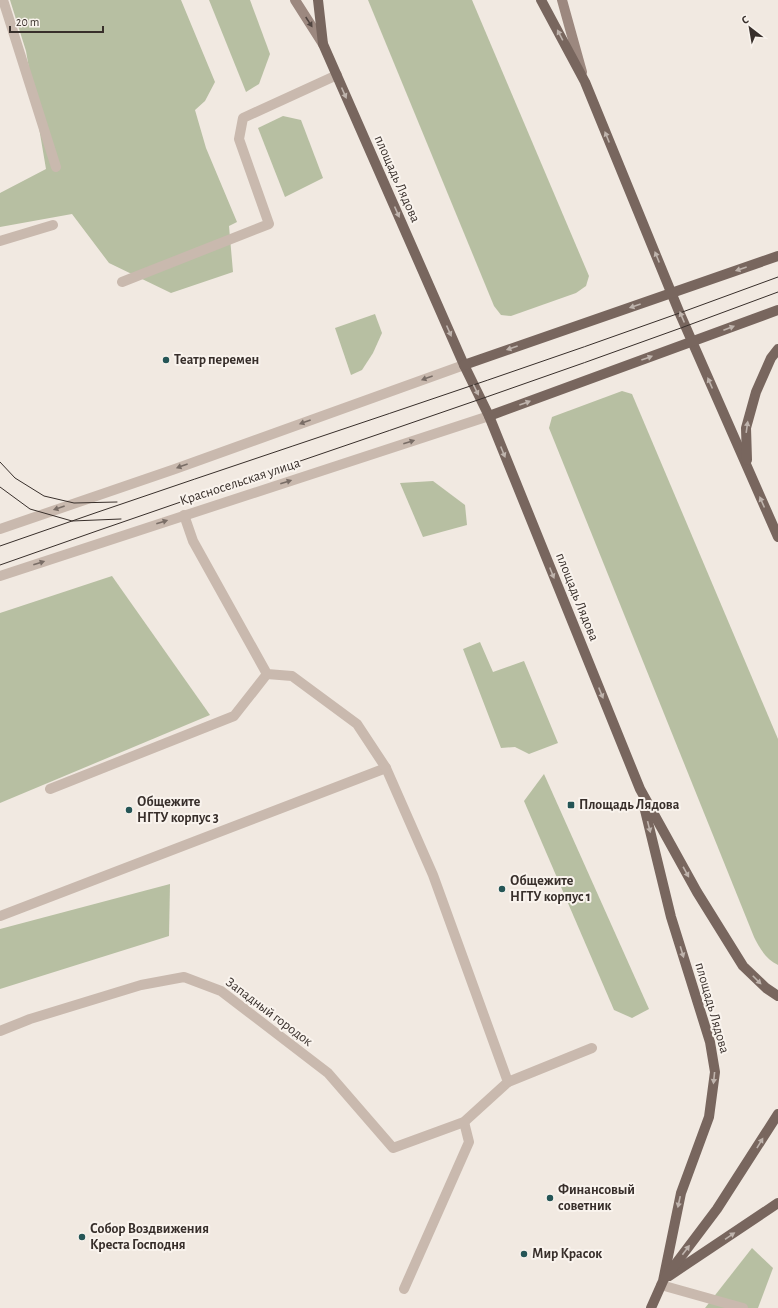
<svg xmlns="http://www.w3.org/2000/svg" width="778" height="1308" font-family="'Alegreya Sans',sans-serif">
	<style>
		.green { fill: #b7bfa2 }
		.lines { fill: none; stroke-linecap: round; stroke-linejoin: round }
		.service { stroke: #c9b9ae; stroke-width: 10 }
		.tertiary { stroke: #c9b9ae; stroke-width: 10 }
		.secondary { stroke: #9c887f; stroke-width: 10 }
		.primary { stroke: #78665e; stroke-width: 10 }
		.tram { stroke: #382f2b; stroke-width: 1 }
		.oneway { fill: #514540 }
		.oneway2 { fill: #bfb4ad }
		.oneway3 { fill: #796d66 }
		.poi-dot { fill: #255556; stroke: #f9f3ed; stroke-width: 1.5 }
		.labels { text-anchor: middle; dominant-baseline: central; stroke-width: 4; stroke-linejoin: round; paint-order: stroke }
		.street-label { font-size: 14px; fill: #382f2b; stroke: #f9f3ed }
		.poi-label { font-size: 14px; font-weight: bold; fill: #382f2b; stroke: #f9f3ed; text-anchor: start }
	</style>
	<rect width="100%" height="100%" fill="#f1e9e1"/>
	<g class="green">
		<polygon points="10,0 181,0 215,82 205,101 195,110 206,148 237,222 229,226 233,272 171,293 109,263 72,214 0,227 0,193 46,169 26,51"/>
		<polygon points="209,0 250,0 270,54 259,84 246,92"/>
		<polygon points="368,0 472,0 589,276 586,286 576,293 511,316 501,315 494,306"/>
		<polygon points="283,116 301,120 323,178 285,197 258,128"/>
		<polygon points="375,314 382,333 373,353 362,370 351,375 335,328"/>
		<path d="M622 391 632 394 778 739V965C766 959 760 949 754 937L549 428 552 417Z"/>
		<polygon points="433,481 465,505 467,525 423,537 400,483"/>
		<polygon points="112,576 210,715 0,803 0,613"/>
		<polygon points="480,642 493,672 524,661 558,743 529,754 515,747 501,748 463,649"/>
		<polygon points="544,774 649,1009 632,1018 614,1010 524,801"/>
		<polygon points="170,884 169,936 0,989 0,929"/>
		<polygon points="752,1248 773,1268 758,1308 705,1308"/>
	</g>
	<g class="lines">
		<g class="service">
			<polyline points="3,0 56,167"/>
			<polyline points="0,241 53,225"/>
			<polyline points="122,282 269,224 239,139 243,118 337,75"/>
			<polyline points="50,789 234,716 267,674"/>
			<polyline points="0,916 386,768"/>
			<polyline points="0,1031 30,1019 141,985 184,977 221,991 328,1073 393,1148 464,1122 508,1082 433,875 386,768 357,724 292,676 267,674 193,541 184,515"/>
			<polyline points="508,1082 592,1048"/>
			<polyline points="661,1285 743,1308"/>
			<polyline points="404,1289 469,1142 464,1122"/>
		</g>
		<g class="tertiary">
			<polyline points="0,529 175,469 464,365"/>
			<polyline points="0,576 489,416"/>
		</g>
		<g class="secondary">
			<polyline points="295,0 323,44"/>
			<polyline points="562,0 582,72"/>
		</g>
		<g class="primary">
			<polyline points="318,0 323,44 464,365 489,416 640,789 697,892 743,966 766,988 778,996"/>
			<polyline points="541,0 585,82 680,314 778,537"/>
			<polyline points="464,365 778,256"/>
			<polyline points="489,416 778,310"/>
			<polyline points="747,460 746,428 756,392 771,358 778,349"/>
			<polyline points="643,802 671,917 710,1042 715,1072 709,1117 681,1193 663,1281 651,1308"/>
			<polyline points="669,1276 778,1203"/>
			<polyline points="665,1278 717,1209 778,1114"/>
		</g>
		<g class="tram">
			<polyline points="0,462 15,478 44,496 74,503 117,502"/>
			<polyline points="0,487 30,509 72,521 121,519"/>
			<path d="M0 546C259 455 521 373 778 277"/>
			<path d="M0 565C259 473 521 389 778 292"/>
		</g>
	</g>
	<defs><path id="oneway-solid" d="M-6-.8H1V-3.2L6.5 0L1 3.2V.8H-6Z"/></defs>
	<use class="oneway" href="#oneway-solid" transform="translate(309 22) rotate(57)"/>
	<g class="oneway2">
		<use href="#oneway-solid" transform="translate(560 35) rotate(-118)"/>
		<use href="#oneway-solid" transform="translate(344 93) rotate(66)"/>
		<use href="#oneway-solid" transform="translate(607 137) rotate(-112)"/>
		<use href="#oneway-solid" transform="translate(397 212) rotate(66)"/>
		<use href="#oneway-solid" transform="translate(657 257) rotate(-112)"/>
		<use href="#oneway-solid" transform="translate(741 269) rotate(161)"/>
		<use href="#oneway-solid" transform="translate(635 306) rotate(161)"/>
		<use href="#oneway-solid" transform="translate(682 317) rotate(-113)"/>
		<use href="#oneway-solid" transform="translate(729 328) rotate(-21)"/>
		<use href="#oneway-solid" transform="translate(449 331) rotate(66)"/>
		<use href="#oneway-solid" transform="translate(512 348) rotate(161)"/>
		<use href="#oneway-solid" transform="translate(647 358) rotate(-20)"/>
		<use href="#oneway-solid" transform="translate(710 383) rotate(-114)"/>
		<use href="#oneway-solid" transform="translate(476 390) rotate(64)"/>
		<use href="#oneway-solid" transform="translate(525 403) rotate(-20)"/>
		<use href="#oneway-solid" transform="translate(747 427) rotate(-82)"/>
		<use href="#oneway-solid" transform="translate(503 452) rotate(68)"/>
		<use href="#oneway-solid" transform="translate(762 502) rotate(-114)"/>
		<use href="#oneway-solid" transform="translate(552 573) rotate(68)"/>
		<use href="#oneway-solid" transform="translate(601 693) rotate(68)"/>
		<use href="#oneway-solid" transform="translate(649 827) rotate(76)"/>
		<use href="#oneway-solid" transform="translate(686 872) rotate(61)"/>
		<use href="#oneway-solid" transform="translate(682 952) rotate(73)"/>
		<use href="#oneway-solid" transform="translate(757 980) rotate(45)"/>
		<use href="#oneway-solid" transform="translate(714 1078) rotate(96)"/>
		<use href="#oneway-solid" transform="translate(760 1143) rotate(-59)"/>
		<use href="#oneway-solid" transform="translate(679 1202) rotate(102)"/>
		<use href="#oneway-solid" transform="translate(730 1236) rotate(-34)"/>
		<use href="#oneway-solid" transform="translate(686 1250) rotate(-53)"/>
	</g>
	<g class="oneway3">
		<use href="#oneway-solid" transform="translate(427 378) rotate(160)"/>
		<use href="#oneway-solid" transform="translate(305 422) rotate(160)"/>
		<use href="#oneway-solid" transform="translate(409 442) rotate(-18)"/>
		<use href="#oneway-solid" transform="translate(182 466) rotate(160)"/>
		<use href="#oneway-solid" transform="translate(286 482) rotate(-18)"/>
		<use href="#oneway-solid" transform="translate(59 508) rotate(161)"/>
		<use href="#oneway-solid" transform="translate(162 522) rotate(-18)"/>
		<use href="#oneway-solid" transform="translate(39 563) rotate(-18)"/>
	</g>
	<g class="poi-dot">
		<circle cx="166" cy="360" r="4"/>
		<rect x="567" y="801" width="8" height="8" rx="2"/>
		<circle cx="129" cy="810" r="4"/>
		<circle cx="502" cy="889" r="4"/>
		<circle cx="550" cy="1198" r="4"/>
		<circle cx="82" cy="1237" r="4"/>
		<circle cx="524" cy="1254" r="4"/>
	</g>
	<g class="labels">
		<g class="street-label">
			<text transform="translate(397 179) rotate(66)">площадь Лядова</text>
			<text transform="translate(240 482) rotate(-18)">Красносельская улица</text>
			<text transform="translate(577 597) rotate(68)">площадь Лядова</text>
			<text transform="translate(712 1008) rotate(74)">площадь Лядова</text>
			<text transform="translate(269 1012) rotate(37)">Западный городок</text>
		</g>
		<g class="poi-label">
			<text x="174" y="360">Театр перемен</text>
			<text x="137" y="802">Общежите<tspan x="137" dy="16">НГТУ корпус 3</tspan></text>
			<text x="579" y="805">Площадь Лядова</text>
			<text x="510" y="881">Общежите<tspan x="510" dy="16">НГТУ корпус 1</tspan></text>
			<text x="558" y="1190">Финансовый<tspan x="558" dy="16">советник</tspan></text>
			<text x="90" y="1229">Собор Воздвижения<tspan x="90" dy="16">Креста Господня</tspan></text>
			<text x="532" y="1254">Мир Красок</text>
		</g>
	</g>
	<g transform="translate(750 28) rotate(329)" stroke="#f9f3ed" stroke-width="3" paint-order="stroke">
	<path d="M0-3L7 15L0 10L-7 15Z" fill="#382f2b"/>
	<text y="-6" font-size="11" font-weight="bold" text-anchor="middle" fill="#382f2b">С</text>
	</g>
	<path d="M10 26v6h93v-6" fill="none" stroke="#382f2b" stroke-width="2"/>
	<text x="16" y="26" font-size="12" fill="#382f2b" stroke="#f9f3ed" stroke-width="3" paint-order="stroke">20 m</text>
</svg>
